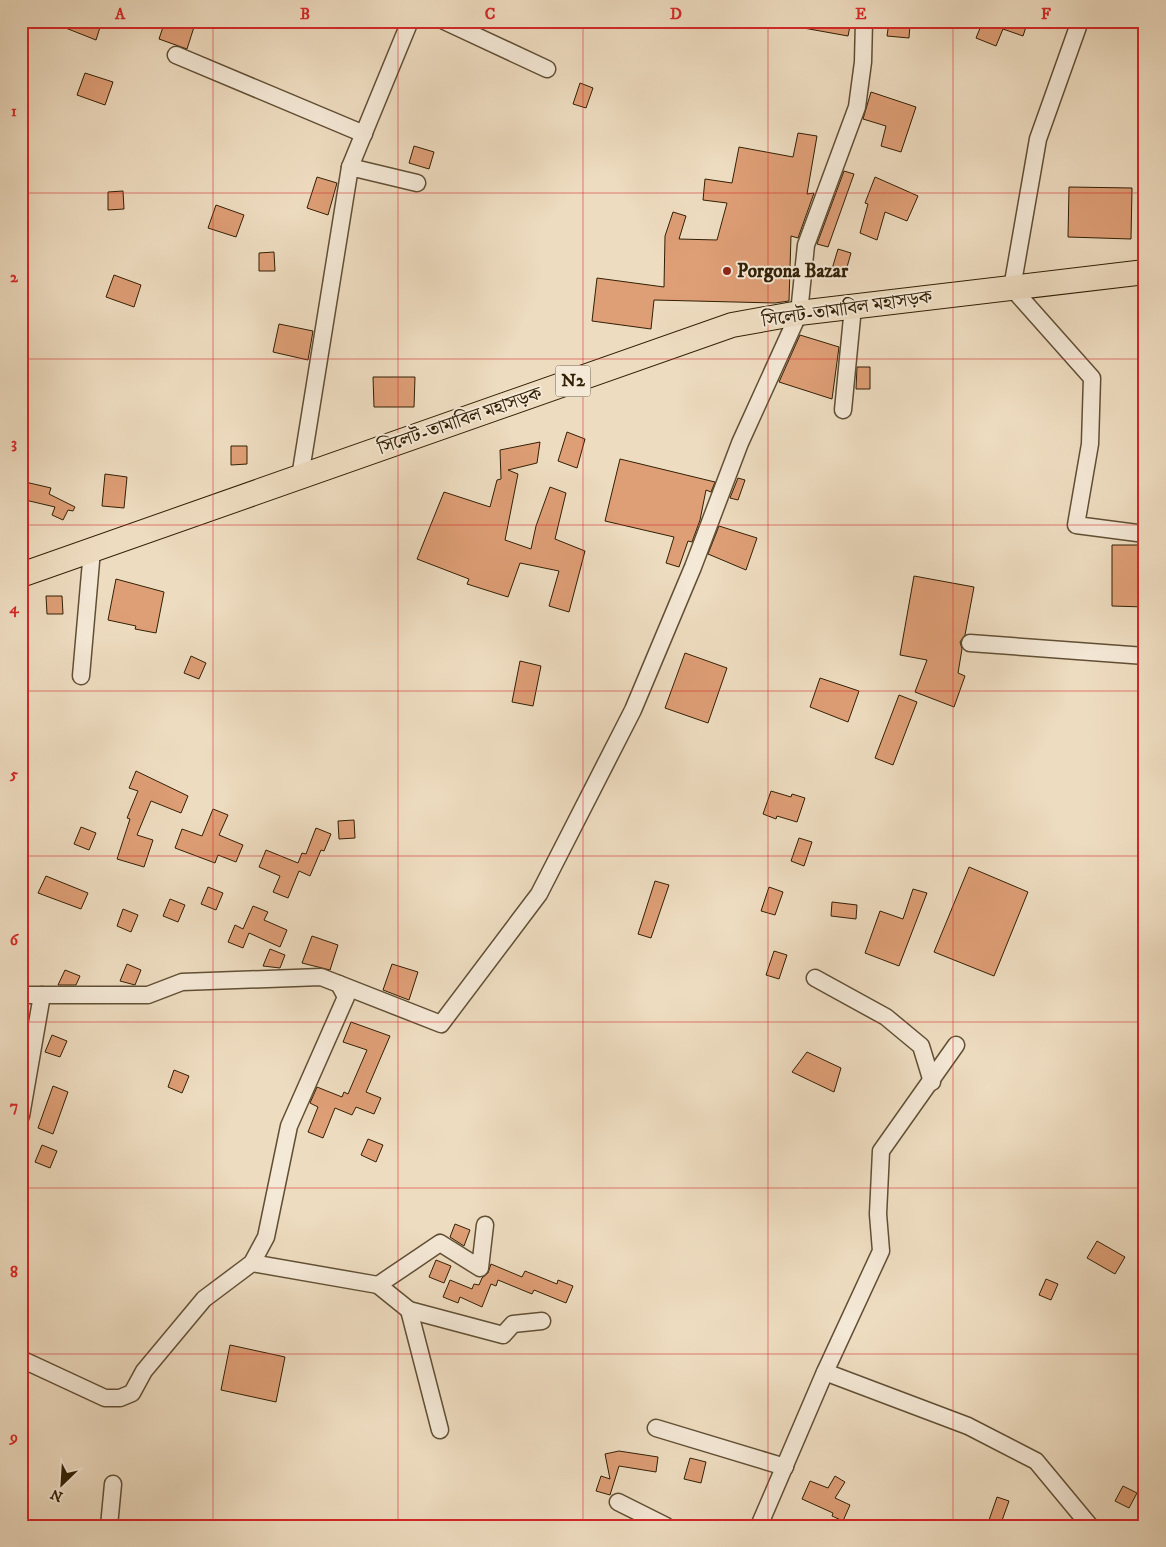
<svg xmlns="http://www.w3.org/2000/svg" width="1166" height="1547" font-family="'IM FELL DW Pica','Noto Serif Bengali',serif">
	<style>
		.building { fill: #de9e76; stroke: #322005 }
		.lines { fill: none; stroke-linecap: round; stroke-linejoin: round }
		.minor-casing { stroke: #614f34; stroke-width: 19 }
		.highway-casing { stroke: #322005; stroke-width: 26 }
		.minor { stroke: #f4e8d6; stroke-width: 16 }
		.highway { stroke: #eedcc0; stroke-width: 24 }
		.grid { fill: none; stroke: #d62828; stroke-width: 1; stroke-opacity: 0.55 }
		.poi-dot { fill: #8f2418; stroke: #f4e8d6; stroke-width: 2 }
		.labels { text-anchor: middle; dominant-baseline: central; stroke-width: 4; stroke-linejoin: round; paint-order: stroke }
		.shield { fill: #f4e8d6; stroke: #6c5c44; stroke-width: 1 }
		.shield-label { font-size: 18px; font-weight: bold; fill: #322005 }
		.poi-label { font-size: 19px; font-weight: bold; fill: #322005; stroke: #f4e8d6; text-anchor: start }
		.street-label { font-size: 19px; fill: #322005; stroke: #f4e8d6 }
		.neatline { fill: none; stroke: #d62828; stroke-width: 2 }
		.grid-label { font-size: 16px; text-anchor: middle; font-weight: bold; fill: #d62828 }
	</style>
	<rect width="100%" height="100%" fill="#eedcc0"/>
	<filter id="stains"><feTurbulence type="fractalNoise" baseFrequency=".004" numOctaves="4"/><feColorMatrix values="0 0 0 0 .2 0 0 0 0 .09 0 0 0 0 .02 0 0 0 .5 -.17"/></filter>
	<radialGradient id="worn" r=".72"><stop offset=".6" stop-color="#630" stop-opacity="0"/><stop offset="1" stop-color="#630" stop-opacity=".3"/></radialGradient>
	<g class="building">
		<polygon points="48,21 102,21 96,40"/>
		<polygon points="165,21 179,21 194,27 187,49 159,39"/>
		<polygon points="798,21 851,21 848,36 798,27"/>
		<polygon points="983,21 1028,21 1023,36 1003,29 996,46 976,38"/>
		<polygon points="889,22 910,25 909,38 887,36"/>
		<polygon points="85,73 113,82 105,105 77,95"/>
		<polygon points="580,83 593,88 586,108 573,104"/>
		<polygon points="871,92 916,107 901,152 881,146 886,126 863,119"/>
		<polygon points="798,133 817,136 807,194 814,193 798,238 791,236 789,301 775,303 654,300 651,329 592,321 597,278 664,287 665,236 673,212 686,216 679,239 717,240 727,203 703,200 705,179 732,183 739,147 793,157"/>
		<polygon points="414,146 434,152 429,169 409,163"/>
		<polygon points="844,171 854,174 828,247 817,244"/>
		<polygon points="317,177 337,183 328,215 307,208"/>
		<polygon points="875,177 918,196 907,221 885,212 877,240 860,233 868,204 865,203"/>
		<polygon points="1069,187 1132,188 1131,239 1068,237"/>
		<polygon points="123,191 124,209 108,210 108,192"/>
		<polygon points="216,205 244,215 236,237 208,228"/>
		<polygon points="838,249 851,253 845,274 832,269"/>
		<polygon points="274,252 275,271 259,271 259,253"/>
		<polygon points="114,275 141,285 134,307 106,297"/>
		<polygon points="279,324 313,331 308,360 273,352"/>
		<polygon points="800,335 839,347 832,399 779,382"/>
		<polygon points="857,367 870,367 870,389 856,389"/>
		<polygon points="373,377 415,377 414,407 374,407"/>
		<polygon points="567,432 585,439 577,468 558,461"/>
		<polygon points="540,442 537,463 508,470 518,474 505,540 531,549 536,526 550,487 566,493 555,539 585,551 569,612 549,606 559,571 520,563 508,597 467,584 469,579 417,559 444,492 490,507 497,480 501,479 500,450"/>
		<polygon points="231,446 247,446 247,464 231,465"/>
		<polygon points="620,459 715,482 711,492 706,490 700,520 692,542 688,541 679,567 666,563 674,537 605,521"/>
		<polygon points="105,474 127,477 124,508 102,506"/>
		<polygon points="738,478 745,480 738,500 730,498"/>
		<polygon points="21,481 51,488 49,494 75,507 73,511 68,510 63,520 52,515 55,507 21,499"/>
		<polygon points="719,526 757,538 746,570 708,554"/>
		<polygon points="1112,545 1145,545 1145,607 1112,606"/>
		<polygon points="914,576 974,587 965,635 960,642 962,649 958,673 965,676 954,707 915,692 927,660 900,655"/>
		<polygon points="116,579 164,592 156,633 135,629 136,626 108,620"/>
		<polygon points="46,596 62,596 63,614 47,614"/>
		<polygon points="685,653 727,668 708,723 665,708"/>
		<polygon points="191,656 206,663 199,679 184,673"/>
		<polygon points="520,661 541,666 533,706 512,702"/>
		<polygon points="820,678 859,691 848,722 810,707"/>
		<polygon points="899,695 917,702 893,765 875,758"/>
		<polygon points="136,771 188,796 181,813 151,801 137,835 153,840 144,867 117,859 130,819 127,818 138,791 129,788"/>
		<polygon points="771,791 791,797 792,794 805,798 797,822 777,816 776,819 763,814"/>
		<polygon points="213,809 228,815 219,835 243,845 236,862 218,855 215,863 175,848 182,829 202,836"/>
		<polygon points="354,820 355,838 339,839 338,821"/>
		<polygon points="81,827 96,833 89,850 74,844"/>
		<polygon points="316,828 331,834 324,851 321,850 310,876 299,871 288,898 273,892 280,876 259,867 266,850 298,863 302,853 306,854"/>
		<polygon points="799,838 812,842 804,866 791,861"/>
		<polygon points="969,867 1028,892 994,976 934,952"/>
		<polygon points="46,876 88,893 81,909 38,893"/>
		<polygon points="655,881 669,885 651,938 638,934"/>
		<polygon points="208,887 223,893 216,910 201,904"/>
		<polygon points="769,887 783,892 775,915 761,911"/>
		<polygon points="913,889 927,893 899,966 865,953 880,911 903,919"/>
		<polygon points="170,899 185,905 178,922 163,916"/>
		<polygon points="832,902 857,905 856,919 831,916"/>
		<polygon points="253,906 268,912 264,920 287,930 280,947 249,933 243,948 228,942 235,925 243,929"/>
		<polygon points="123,909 138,915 131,932 117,926"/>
		<polygon points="312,936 338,945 330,970 302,963"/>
		<polygon points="270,949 285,955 280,968 263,966"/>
		<polygon points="774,951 787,955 779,979 766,975"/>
		<polygon points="127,964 141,970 135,985 120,981"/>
		<polygon points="392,964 418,972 409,1000 383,990"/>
		<polygon points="65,970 80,976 76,985 58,985"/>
		<polygon points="351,1022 390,1036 366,1092 381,1098 374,1114 356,1107 352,1115 335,1108 323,1138 308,1132 318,1107 310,1103 317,1087 342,1097 344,1092 348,1094 367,1050 343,1042"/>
		<polygon points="52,1035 67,1041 60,1057 45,1052"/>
		<polygon points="807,1052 841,1068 834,1092 792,1072"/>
		<polygon points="174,1070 189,1076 182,1093 168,1087"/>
		<polygon points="53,1086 68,1092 53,1134 38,1128"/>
		<polygon points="368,1139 383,1145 376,1162 361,1155"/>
		<polygon points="42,1145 57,1151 50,1168 35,1162"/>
		<polygon points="455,1224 470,1230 464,1246 450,1237"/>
		<polygon points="1097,1241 1125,1257 1115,1274 1087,1258"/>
		<polygon points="436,1260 451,1266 444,1283 429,1277"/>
		<polygon points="491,1264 522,1277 525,1271 557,1284 558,1280 573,1286 566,1303 534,1290 532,1294 498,1280 496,1286 491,1284 482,1307 460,1297 458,1303 443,1297 450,1280 472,1289 474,1284 479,1285 482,1278 488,1273"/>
		<polygon points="1046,1279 1058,1284 1051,1300 1039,1295"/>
		<polygon points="230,1345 285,1357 276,1402 221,1390"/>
		<polygon points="619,1451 658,1457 656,1472 619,1466 610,1495 596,1491 601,1476 610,1479 605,1454"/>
		<polygon points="690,1458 706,1462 701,1483 684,1479"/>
		<polygon points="835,1476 845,1482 835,1498 850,1505 843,1521 832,1516 833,1513 802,1499 810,1481 828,1488"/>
		<polygon points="1123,1486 1137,1493 1129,1508 1115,1501"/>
		<polygon points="997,1497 1009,1501 1000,1526 988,1523"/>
	</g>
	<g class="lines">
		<g class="minor-casing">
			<g id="minor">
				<polyline points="444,21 547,69"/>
				<polyline points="1080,21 1038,139 1012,288 1092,378 1090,444 1076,525 1145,534"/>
				<polyline points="176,55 364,134"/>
				<polyline points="350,167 410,21"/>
				<polyline points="843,410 853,307"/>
				<polyline points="300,477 350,167 417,183"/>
				<polyline points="970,643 1145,656"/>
				<polyline points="81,676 92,550"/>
				<polyline points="815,978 886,1017 921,1046 932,1082"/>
				<polyline points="339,984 441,1024 539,894 633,710 693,567 740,443 799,313 806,245 857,107 863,62 864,21"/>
				<polyline points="21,995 148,995 182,982 321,977 339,984 346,997 289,1126 266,1237 252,1263 204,1299 144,1371 132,1393 120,1398 105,1398 21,1359"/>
				<polyline points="21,1116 42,995"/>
				<polyline points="485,1225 480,1268 440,1243 378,1285 409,1310 503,1335 513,1324 542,1321"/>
				<polyline points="252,1263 378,1285"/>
				<polyline points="409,1310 440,1430"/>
				<polyline points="825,1372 968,1426 1036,1461 1090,1526"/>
				<polyline points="656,1428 785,1467"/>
				<polyline points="618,1502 666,1526"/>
				<polyline points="109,1526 113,1484"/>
				<polyline points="759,1526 825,1372 881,1251 878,1214 881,1151 956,1045"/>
			</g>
		</g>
		<g class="highway-casing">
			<polyline id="highway" points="21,575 732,325 799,313 1145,272"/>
		</g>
		<use href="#minor" class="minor"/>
		<use href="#highway" class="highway"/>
	</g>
	<path class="grid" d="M213 21V1526M398 21V1526M583 21V1526M768 21V1526M953 21V1526M21 193H1145M21 359H1145M21 525H1145M21 691H1145M21 856H1145M21 1022H1145M21 1188H1145M21 1354H1145"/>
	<circle class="poi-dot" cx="727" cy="271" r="5"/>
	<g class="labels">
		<rect class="shield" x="555.5" y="365.5" width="35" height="31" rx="4"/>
		<g class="shield-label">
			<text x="573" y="381">N2</text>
		</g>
		<g class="poi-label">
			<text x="737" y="271">Porgona Bazar</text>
		</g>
		<g class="street-label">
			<text transform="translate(847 309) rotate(-8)">সিলেট-তামাবিল মহাসড়ক</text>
			<text transform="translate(460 421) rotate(-19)">সিলেট-তামাবিল মহাসড়ক</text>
		</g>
	</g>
	<rect width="1166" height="1547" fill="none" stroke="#eedcc0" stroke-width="55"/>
	<g transform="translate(62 1484) rotate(205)" stroke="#f4e8d6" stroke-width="4" paint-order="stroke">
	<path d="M0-4L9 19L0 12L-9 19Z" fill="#322005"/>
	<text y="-8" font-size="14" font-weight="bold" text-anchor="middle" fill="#322005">N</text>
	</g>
	<rect x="28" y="28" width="1110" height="1492" class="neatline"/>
	<g class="grid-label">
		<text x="120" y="19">A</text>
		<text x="305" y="19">B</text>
		<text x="490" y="19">C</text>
		<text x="676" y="19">D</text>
		<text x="861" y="19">E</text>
		<text x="1046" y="19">F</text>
		<text x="14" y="116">1</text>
		<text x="14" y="282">2</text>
		<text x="14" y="448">3</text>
		<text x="14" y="613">4</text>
		<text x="14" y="779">5</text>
		<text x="14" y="945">6</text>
		<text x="14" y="1111">7</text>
		<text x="14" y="1277">8</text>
		<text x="14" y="1442">9</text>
	</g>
	<rect width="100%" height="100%" filter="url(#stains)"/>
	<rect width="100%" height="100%" fill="url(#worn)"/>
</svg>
